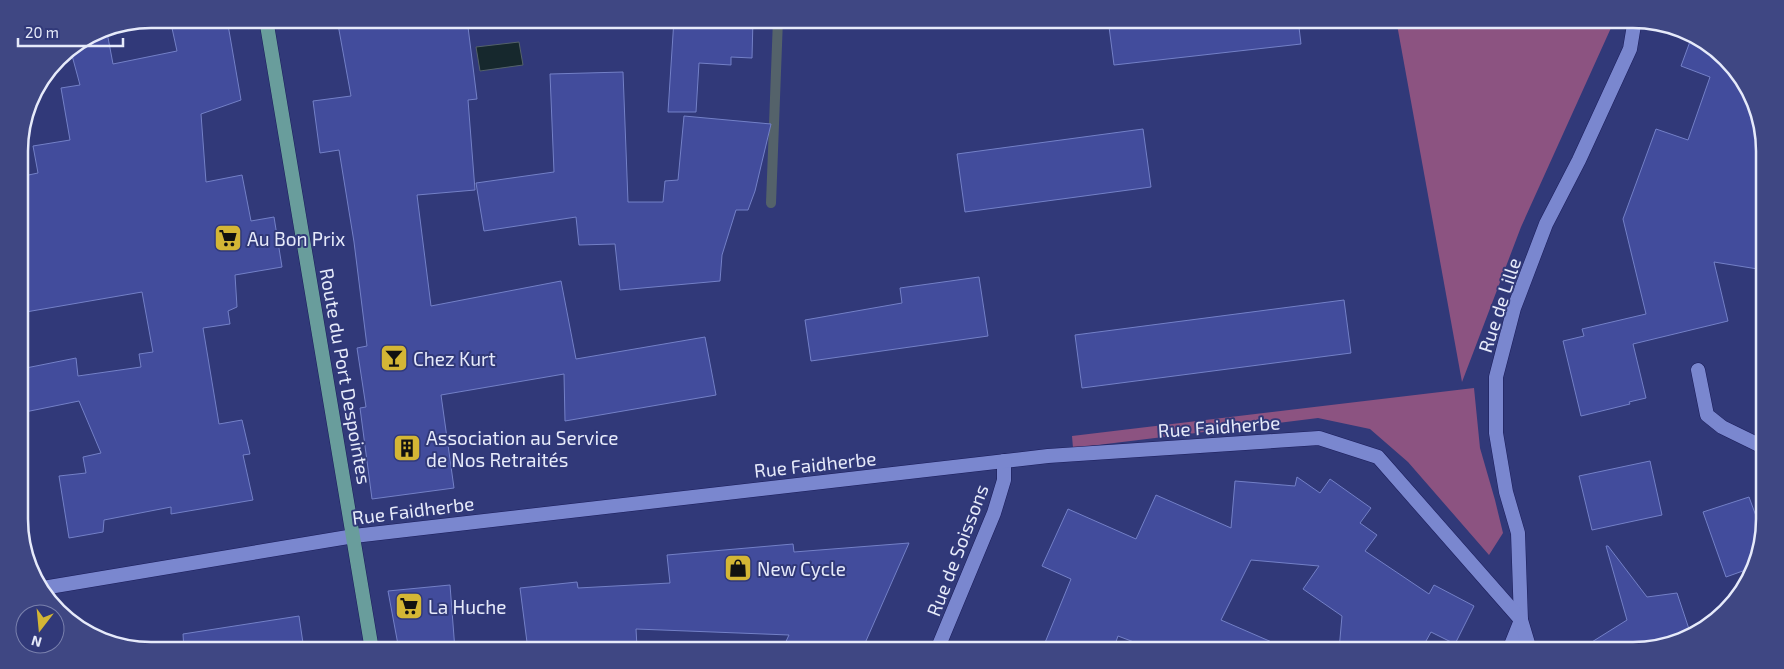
<svg xmlns="http://www.w3.org/2000/svg" width="1784" height="669" font-family="'Exo 2',sans-serif">
	<style>
		.green { fill: #8c5381 }
		.water { fill: #16282d; stroke: #54626a }
		.lines { fill: none; stroke-linecap: round; stroke-linejoin: round }
		.stream { stroke: #54626a; stroke-width: 10 }
		.building { fill: #424c9c; stroke: #7380c7 }
		.service-casing { stroke: #1b1d5b; stroke-width: 15 }
		.minor-casing { stroke: #1b1d5b; stroke-width: 15 }
		.tertiary-casing { stroke: #1b1d5b; stroke-width: 15 }
		.primary-casing { stroke: #1b1d5b; stroke-width: 15 }
		.service { stroke: #7a87cf; stroke-width: 14 }
		.minor { stroke: #7a87cf; stroke-width: 14 }
		.tertiary { stroke: #7a87cf; stroke-width: 14 }
		.primary { stroke: #699d9c; stroke-width: 14 }
		.labels { text-anchor: middle; dominant-baseline: central; stroke-width: 4; stroke-linejoin: round; paint-order: stroke }
		.poi-label { font-size: 19px; fill: #e6eafa; stroke: #313979; text-anchor: start }
		.street-label { font-size: 19px; fill: #e6eafa; stroke: #313979 }
		.rim { fill: none; stroke: #e6eafa; stroke-width: 2.5 }
	</style>
	<rect width="100%" height="100%" fill="#313979"/>
	<g class="green">
		<polygon points="1396,19 1615,19 1521,227 1462,382"/>
		<polygon points="1474,388 1480,448 1495,500 1503,533 1489,555 1408,462 1370,429 1318,418 1073,448 1072,436"/>
	</g>
	<polygon class="water" points="519,42 523,65 480,71 476,47"/>
	<g class="lines">
		<polyline class="stream" points="771,203 778,19"/>
	</g>
	<g class="building">
		<polygon points="170,19 227,19 241,100 201,114 206,182 242,175 251,221 274,217 282,267 235,275 237,307 228,311 230,324 203,328 219,424 242,420 250,454 243,455 253,500 171,514 171,507 104,520 103,532 69,538 59,476 86,473 83,457 101,453 79,401 25,412 21,369 76,358 78,376 141,367 139,354 153,352 142,292 20,313 19,177 38,173 33,146 70,140 61,88 80,85 70,48 100,29 106,27 113,64 177,51"/>
		<polygon points="337,19 467,19 477,99 468,100 475,190 417,195 431,306 561,281 576,359 705,337 716,395 565,421 564,374 441,395 454,488 372,499 360,408 366,407 357,348 367,346 354,242 339,150 320,153 313,101 351,96"/>
		<polygon points="674,19 753,19 752,58 731,57 731,65 699,63 696,112 668,112"/>
		<polygon points="1108,19 1298,19 1301,44 1114,65"/>
		<polygon points="1692,36 1733,64 1764,133 1764,270 1714,262 1728,321 1633,344 1646,398 1629,402 1630,404 1581,416 1563,341 1584,336 1582,329 1646,314 1623,219 1656,129 1688,140 1710,77 1681,66"/>
		<polygon points="623,72 628,202 663,202 665,181 678,180 684,116 771,124 755,191 748,210 736,210 722,255 720,281 620,290 615,244 579,245 576,217 484,231 476,183 554,172 550,74"/>
		<polygon points="1143,129 1151,187 965,212 957,154"/>
		<polygon points="979,277 988,336 811,361 805,320 902,303 900,288"/>
		<polygon points="1344,300 1351,353 1082,388 1075,335"/>
		<polygon points="1650,461 1662,515 1592,530 1579,476"/>
		<polygon points="1297,477 1320,493 1330,479 1371,508 1360,523 1377,535 1365,551 1429,594 1434,585 1474,606 1455,644 1431,632 1421,650 1339,650 1342,616 1303,589 1319,566 1251,560 1221,620 1290,650 1155,650 1118,636 1113,650 1042,650 1071,579 1042,566 1068,509 1136,539 1156,495 1231,528 1235,481 1295,486"/>
		<polygon points="1749,497 1763,535 1758,561 1754,567 1726,577 1703,512"/>
		<polygon points="909,543 862,650 782,650 789,635 636,629 637,647 586,650 528,650 520,588 577,582 578,588 670,583 667,555 793,544 794,552"/>
		<polygon points="1606,546 1608,546 1647,597 1677,593 1690,632 1642,650 1579,650 1627,620"/>
		<polygon points="450,585 455,650 399,650 388,591"/>
		<polygon points="299,616 304,650 184,650 183,634"/>
	</g>
	<g class="lines">
		<g class="service-casing">
			<polyline id="service" points="1698,370 1707,415 1722,427 1765,448"/>
		</g>
		<g class="minor-casing">
			<g id="minor">
				<polyline points="43,588 354,536"/>
				<polyline points="937,650 994,513 1004,480 1004,461"/>
				<polyline points="1509,650 1521,620 1518,533 1506,492 1496,433 1496,377 1514,308 1546,224 1579,160 1630,49 1635,19"/>
			</g>
		</g>
		<g class="tertiary-casing">
			<polyline id="tertiary" points="354,536 1048,456 1319,438 1378,457 1521,620 1530,650"/>
		</g>
		<g class="primary-casing">
			<polyline id="primary" points="266,19 372,650"/>
		</g>
		<use href="#service" class="service"/>
		<use href="#minor" class="minor"/>
		<use href="#tertiary" class="tertiary"/>
		<use href="#primary" class="primary"/>
	</g>
	<defs>
		<g id="supermarket-square" transform="scale(1.4375)"><rect x="-9" y="-9" width="18" height="18" rx="4" fill="#d4b635" stroke="#313979"/><path d="M-6-5.5h2.5l.6 2H6L4.5 2H-2.5L-4.4-4H-6ZM-1.5 3.2a1.3 1.3 0 1 0 .1 0ZM3 3.2a1.3 1.3 0 1 0 .1 0Z" fill="#111"/></g>
		<g id="bar-square" transform="scale(1.4375)"><rect x="-9" y="-9" width="18" height="18" rx="4" fill="#d4b635" stroke="#313979"/><path d="M-6-5H6L.8 .8V4.5H3.5V6h-7V4.5H-.8V.8Z" fill="#111"/></g>
		<g id="building-square" transform="scale(1.4375)"><rect x="-9" y="-9" width="18" height="18" rx="4" fill="#d4b635" stroke="#313979"/><path d="M-4-6H4V6H1V3H-1V6H-4ZM-2.5-4.3h1.7v1.8h-1.7ZM.8-4.3h1.7v1.8H.8ZM-2.5-1h1.7V.8h-1.7ZM.8-1h1.7V.8H.8Z" fill="#111"/></g>
		<g id="shop-square" transform="scale(1.4375)"><rect x="-9" y="-9" width="18" height="18" rx="4" fill="#d4b635" stroke="#313979"/><path d="M-5-2.5h2.3a2.7 3.5 0 0 1 5.4 0H5L5.5 6h-11ZM-1.5-2.5h3a1.5 2.3 0 0 0-3 0Z" fill="#111"/></g>
	</defs>
	<g fill-rule="evenodd">
		<use href="#supermarket-square" x="228" y="238"/>
		<use href="#bar-square" x="394" y="358"/>
		<use href="#building-square" x="407" y="448"/>
		<use href="#shop-square" x="738" y="568"/>
		<use href="#supermarket-square" x="409" y="606"/>
	</g>
	<g class="labels">
		<g class="poi-label">
			<text x="247" y="238">Au Bon Prix</text>
			<text x="413" y="358">Chez Kurt</text>
			<text x="426" y="437">Association au Service<tspan x="426" dy="22">de Nos Retraités</tspan></text>
			<text x="757" y="568">New Cycle</text>
			<text x="428" y="606">La Huche</text>
		</g>
		<g class="street-label">
			<text transform="translate(1499 305) rotate(-72)">Rue de Lille</text>
			<text transform="translate(346 376) rotate(80)">Route du Port Despointes</text>
			<text transform="translate(1219 426) rotate(-4)">Rue Faidherbe</text>
			<text transform="translate(815 464) rotate(-6)">Rue Faidherbe</text>
			<text transform="translate(413 510) rotate(-7)">Rue Faidherbe</text>
			<text transform="translate(957 550) rotate(-69)">Rue de Soissons</text>
		</g>
	</g>
	<path d="M0 0H1784V669H0ZM151 28H1633A123 123 0 0 1 1756 151V519A123 123 0 0 1 1633 642H151A123 123 0 0 1 28 519V151A123 123 0 0 1 151 28Z" fill="#3f4783" fill-rule="evenodd"/>
	<path class="rim" d="M151 28H1633A123 123 0 0 1 1756 151V519A123 123 0 0 1 1633 642H151A123 123 0 0 1 28 519V151A123 123 0 0 1 151 28Z"/>
	<g transform="translate(40 629) rotate(196)"><circle r="24" fill="#313979" stroke="#7980ad"/>
	<path d="M0-4L9 19L0 12L-9 19Z" fill="#d4b635"/>
	<text y="-8" font-size="14" font-weight="bold" text-anchor="middle" fill="#e6eafa">N</text>
	</g>
	<path d="M18 38v8h105v-8" fill="none" stroke="#e6eafa" stroke-width="2.5"/>
	<text x="25" y="38" font-size="15" fill="#e6eafa" stroke="#313979" stroke-width="4" paint-order="stroke">20 m</text>
</svg>
